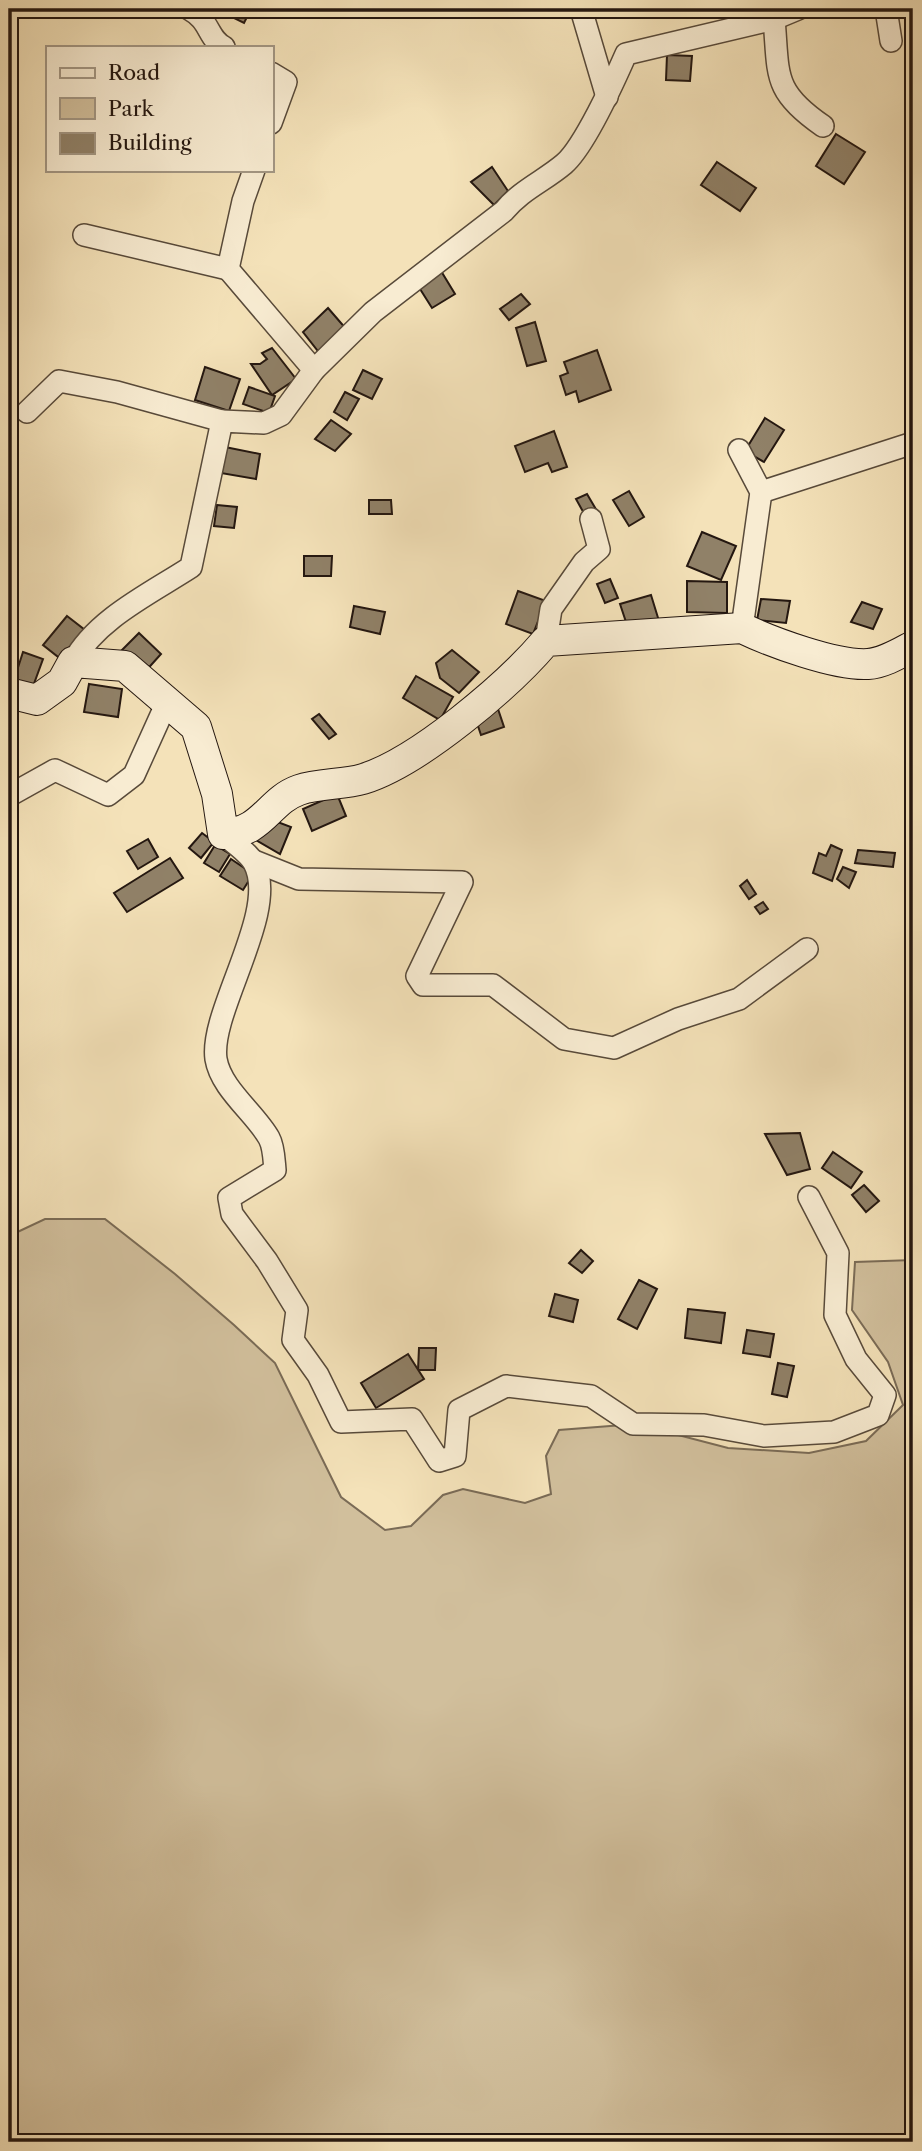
<svg xmlns="http://www.w3.org/2000/svg" width="922" height="2151" font-family="'Libre Caslon Text',serif">
	<style>
		.green { fill: #d1bf9c; stroke: #7a6b56; stroke-width: 2 }
		.building { fill: #908168; stroke: #241710; stroke-width: 2 }
		.lines { fill: none; stroke-linecap: round; stroke-linejoin: round }
		.street-casing { stroke: #584a3a; stroke-width: 24 }
		.secondary-casing { stroke: #241710; stroke-width: 32 }
		.street { stroke: #f8ecd2; stroke-width: 21 }
		.secondary { stroke: #f8ecd2; stroke-width: 30 }
	</style>
	<rect width="100%" height="100%" fill="#f4e2b9"/>
	<filter id="stains"><feTurbulence type="fractalNoise" baseFrequency=".00286" numOctaves="4"/><feColorMatrix values="0 0 0 0 .2 0 0 0 0 .09 0 0 0 0 .02 0 0 0 .5 -.17"/></filter>
	<radialGradient id="worn" r=".72"><stop offset=".6" stop-color="#630" stop-opacity="0"/><stop offset="1" stop-color="#630" stop-opacity=".3"/></radialGradient>
	<polygon class="green" points="45,1219 105,1219 175,1274 234,1325 275,1363 341,1497 385,1530 411,1526 443,1495 463,1489 525,1503 551,1494 546,1456 559,1430 636,1424 728,1448 809,1453 866,1441 903,1405 888,1362 852,1310 855,1262 913,1260 913,2097 905,2112 913,2126 913,2142 9,2142 9,1236"/>
	<g class="building">
		<polygon points="216,9 251,9 244,23"/>
		<polygon points="667,55 692,56 690,81 666,80"/>
		<polygon points="836,134 865,152 844,184 816,166"/>
		<polygon points="717,162 756,188 740,211 701,185"/>
		<polygon points="492,167 508,191 494,205 471,182"/>
		<polygon points="438,266 455,294 432,308 415,281"/>
		<polygon points="521,294 530,304 509,320 500,309"/>
		<polygon points="328,308 347,330 321,355 303,332"/>
		<polygon points="535,322 546,361 527,366 516,328"/>
		<polygon points="272,348 296,379 272,395 251,364 260,364 267,359 262,353"/>
		<polygon points="597,350 611,390 579,402 576,391 566,395 560,376 568,373 564,362"/>
		<polygon points="205,367 240,379 229,411 195,400"/>
		<polygon points="363,370 382,379 372,399 353,390"/>
		<polygon points="249,387 275,396 269,413 243,404"/>
		<polygon points="345,392 359,399 347,420 334,412"/>
		<polygon points="765,418 784,430 764,462 745,451"/>
		<polygon points="331,420 351,434 335,451 315,439"/>
		<polygon points="554,431 567,467 552,472 548,463 525,472 515,446"/>
		<polygon points="220,446 260,454 256,479 215,472"/>
		<polygon points="629,491 644,517 629,526 613,500"/>
		<polygon points="587,494 597,511 586,517 576,499"/>
		<polygon points="369,500 391,500 392,514 369,514"/>
		<polygon points="217,505 237,507 234,528 214,526"/>
		<polygon points="702,532 736,546 721,580 687,566"/>
		<polygon points="304,556 332,556 331,576 304,576"/>
		<polygon points="610,579 618,598 605,603 597,584"/>
		<polygon points="687,581 727,582 727,613 687,612"/>
		<polygon points="518,591 546,601 533,634 506,624"/>
		<polygon points="651,595 659,621 629,631 620,604"/>
		<polygon points="761,599 790,601 786,623 757,620"/>
		<polygon points="862,602 882,609 873,629 851,622"/>
		<polygon points="354,606 385,612 380,634 350,627"/>
		<polygon points="67,616 85,630 62,660 43,645"/>
		<polygon points="139,633 161,654 143,674 120,652"/>
		<polygon points="452,650 479,672 459,693 440,678 436,663"/>
		<polygon points="23,652 43,659 32,689 13,683"/>
		<polygon points="416,676 453,697 440,720 403,698"/>
		<polygon points="89,684 122,689 118,717 84,712"/>
		<polygon points="496,703 504,727 481,735 473,711"/>
		<polygon points="319,714 336,734 329,739 312,719"/>
		<polygon points="9,754 17,762 9,774"/>
		<polygon points="337,794 346,816 312,831 303,809"/>
		<polygon points="267,818 291,827 280,854 256,840"/>
		<polygon points="202,833 214,842 201,858 189,848"/>
		<polygon points="148,839 158,857 138,869 127,851"/>
		<polygon points="215,845 230,854 219,872 204,863"/>
		<polygon points="831,845 842,850 832,881 813,873 819,853 826,856"/>
		<polygon points="858,850 895,853 893,867 855,863"/>
		<polygon points="170,858 183,878 127,912 114,893"/>
		<polygon points="231,859 253,874 243,890 220,876"/>
		<polygon points="843,867 856,872 849,888 837,879"/>
		<polygon points="747,880 756,894 749,899 740,886"/>
		<polygon points="763,902 768,909 760,914 755,907"/>
		<polygon points="800,1133 810,1169 787,1175 765,1134"/>
		<polygon points="833,1152 862,1172 851,1188 822,1168"/>
		<polygon points="864,1185 879,1201 866,1212 852,1195"/>
		<polygon points="581,1250 593,1261 582,1273 569,1263"/>
		<polygon points="639,1280 657,1289 637,1329 618,1319"/>
		<polygon points="555,1294 578,1300 573,1322 549,1316"/>
		<polygon points="688,1309 725,1313 721,1343 685,1338"/>
		<polygon points="747,1330 774,1334 770,1357 743,1353"/>
		<polygon points="419,1348 436,1348 435,1370 418,1370"/>
		<polygon points="408,1354 424,1379 376,1408 361,1383"/>
		<polygon points="778,1363 794,1366 787,1397 772,1394"/>
	</g>
	<g class="lines">
		<g class="street-casing">
			<g id="street">
				<path d="M189 9C211 21 207 38 224 47"/>
				<polyline points="581,9 607,97"/>
				<polyline points="886,9 891,41"/>
				<path d="M774 19C779 75 772 91 823 126"/>
				<polyline points="271,73 286,82 271,123"/>
				<polyline points="254,170 243,201 228,269 314,370"/>
				<polyline points="84,235 228,269"/>
				<polyline points="27,412 59,381 117,392 222,421"/>
				<polyline points="739,450 761,492 742,628"/>
				<polyline points="761,492 913,443"/>
				<polyline points="546,641 551,609 584,562 599,549 591,519"/>
				<path d="M73 662C96 619 151 593 191 567L222 421 264 423 281 415 314 370 373 312 504 211C521 190 544 181 564 164 584 147 615 79 626 54L774 19 798 9"/>
				<polyline points="9,793 12,794 55,770 108,795 134,775 167,702"/>
				<path d="M223 834C232 842 248 852 254 863 280 911 209 1011 216 1059 221 1089 255 1113 269 1138 274 1147 274 1160 275 1170L229 1198 232 1214 267 1261 297 1310 293 1340 318 1375 341 1422 412 1419 439 1461 455 1456 459 1410 506 1386 591 1396 633 1424 704 1425 764 1436 834 1432 878 1415 885 1395 856 1359 835 1315 838 1253 809 1197"/>
				<polyline points="254,861 299,879 462,882 417,976 423,985 493,985 564,1039 614,1048 678,1019 739,999 807,949"/>
			</g>
		</g>
		<g class="secondary-casing">
			<path id="secondary" d="M9 693 37 700 62 682 73 662 125 666 196 727 217 794 223 834C263 833 268 801 299 790 319 783 343 785 363 779 418 762 508 686 546 641L742 628C771 642 836 666 868 664 884 663 900 653 913 646"/>
		</g>
		<use href="#street" class="street"/>
		<use href="#secondary" class="secondary"/>
	</g>
	<rect width="922" height="2151" fill="none" stroke="#f4e2b9" stroke-width="35"/>
	<rect x="10" y="10" width="901" height="2130" fill="none" stroke="#241710" stroke-width="3.5"/>
	<rect x="18" y="18" width="887" height="2116" fill="none" stroke="#241710" stroke-width="2"/>
	<rect x="46" y="46" width="228" height="126" fill="#f8ecd2" stroke="#a39784" stroke-width="2"/>
	<rect x="60" y="68" width="35" height="10" fill="#f8ecd2" stroke="#a39784" stroke-width="2"/>
	<text x="108" y="80" font-size="21" fill="#241710">Road</text>
	<rect x="60" y="98" width="35" height="21" fill="#d1bf9c" stroke="#a39784" stroke-width="2"/>
	<text x="108" y="116" font-size="21" fill="#241710">Park</text>
	<rect x="60" y="133" width="35" height="21" fill="#908168" stroke="#a39784" stroke-width="2"/>
	<text x="108" y="150" font-size="21" fill="#241710">Building</text>
	<rect width="100%" height="100%" filter="url(#stains)"/>
	<rect width="100%" height="100%" fill="url(#worn)"/>
</svg>
